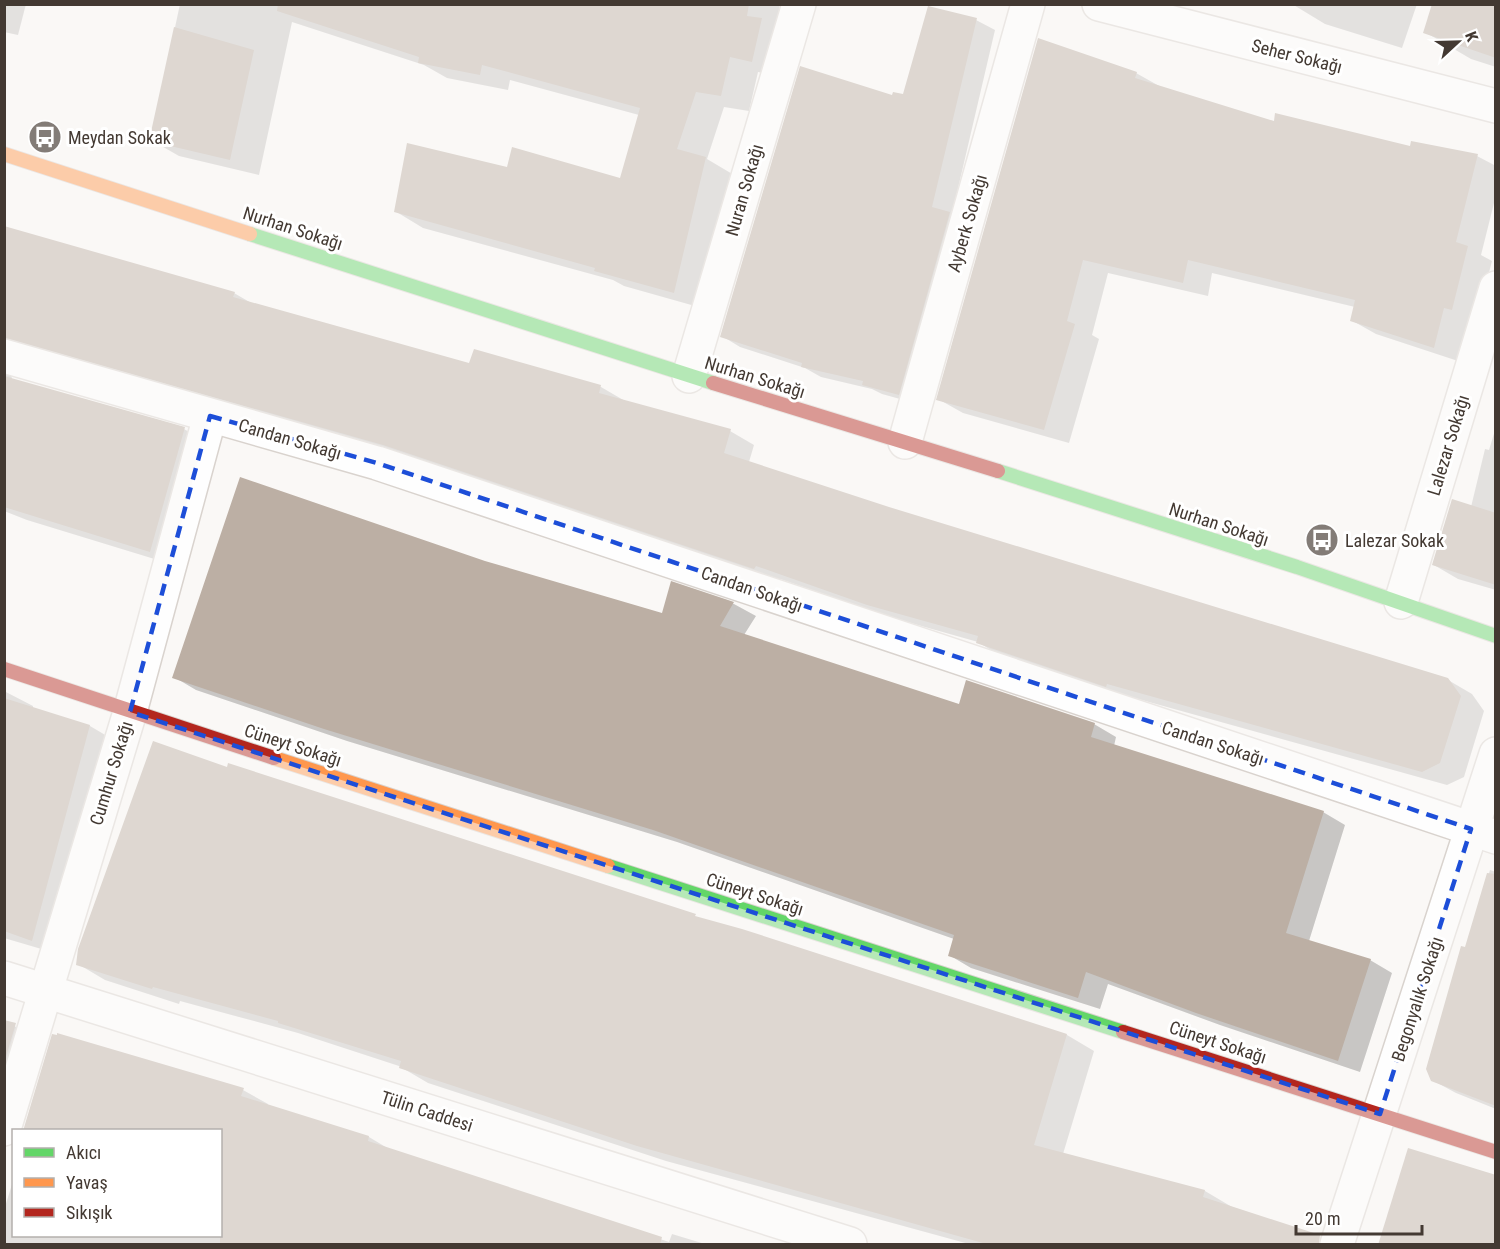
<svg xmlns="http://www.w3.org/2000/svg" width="1500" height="1249" font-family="'Roboto Condensed',sans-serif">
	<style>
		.shadow { fill: #0003 }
		.building { fill: #bcafa4 }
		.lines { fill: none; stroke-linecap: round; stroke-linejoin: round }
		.street-casing { stroke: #d9d3ce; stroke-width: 36 }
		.fast-casing { stroke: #d9d3ce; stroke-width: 16 }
		.slow-casing { stroke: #d9d3ce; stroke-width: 16 }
		.jam-casing { stroke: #d9d3ce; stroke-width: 16 }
		.street { stroke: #fefefe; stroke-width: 33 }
		.fast { stroke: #63d668; stroke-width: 14 }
		.slow { stroke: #ff974d; stroke-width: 14 }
		.jam { stroke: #b3261e; stroke-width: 14 }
		.marked { fill: none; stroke: #1d4ed8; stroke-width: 4.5; stroke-dasharray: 12 8; stroke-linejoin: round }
		.labels { text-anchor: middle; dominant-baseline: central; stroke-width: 6; stroke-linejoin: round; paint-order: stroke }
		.street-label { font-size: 18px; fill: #433932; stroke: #fff }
		.poi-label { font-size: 18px; fill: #433932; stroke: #fff; text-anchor: start }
	</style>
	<rect width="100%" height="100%" fill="#faf8f6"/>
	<g class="shadow">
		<polygon points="4,4 26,4 18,35 4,32"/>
		<polygon points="180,4 780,4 776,28 780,77 758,72 749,111 724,107 707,159 734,175 702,308 624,286 613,280 423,228 395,211 508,169 621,179 639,115 510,80 508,90 447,78 424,65 292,22 259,175 179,156 151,140"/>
		<polygon points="1292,4 1417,4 1402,48 1325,24"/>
		<polygon points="1496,4 1496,67 1471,59 1425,32"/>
		<polygon points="976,20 995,30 952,214 968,224 918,404 882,394 872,389 821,377 805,368 740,347 722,336 893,97 904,96"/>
		<polygon points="1136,73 1161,87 1275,123 1411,148 1477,156 1496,166 1496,195 1481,255 1492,261 1476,323 1468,321 1458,361 1376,334 1351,320 1355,307 1212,273 1208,296 1108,273 1092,335 1099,339 1069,443 963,413 938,399"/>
		<polygon points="4,227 234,293 253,304 470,364 475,351 601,387 625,401 730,431 754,445 749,462 888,508 1448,680 1472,694 1484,711 1464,777 1447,785 1131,697 1130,699 1002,657 978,642 893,618 780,579 779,582 10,366 12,379 184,429 208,443 174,565 27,520 4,511"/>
		<polygon points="1496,427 1496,590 1458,579 1434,565 1471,507 1485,449 1489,450"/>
		<polygon points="485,562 663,614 672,583 734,604 756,616 744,635 960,706 1094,724 1116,737 1114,746 1323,812 1345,825 1309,941 1370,960 1392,973 1360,1072 1220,1025 1108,984 1100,1009 971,968 949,955 954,939 677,842 347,741 196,690 174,677"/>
		<polygon points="4,691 33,706 33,709 90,726 112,739 55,953 4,938"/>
		<polygon points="228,769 1067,1035 1094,1051 1063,1154 1205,1191 1232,1207 1293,1228 1320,1244 969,1244 666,1161 428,1083 399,1066 298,1033 180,1001 179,1004 105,980 78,964"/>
		<polygon points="1490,870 1496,872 1496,1109 1456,1093 1432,1080 1466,949"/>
		<polygon points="4,1021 44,1041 4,1110"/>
		<polygon points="243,1090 268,1104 267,1106 369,1137 389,1149 669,1242 672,1234 705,1244 4,1244 4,1210 14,1178 14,1236 220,1236 220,1130"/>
	</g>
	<g class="building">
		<polygon points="278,4 749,4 747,16 762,18 752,62 730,57 721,96 696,92 677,149 706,157 674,293 594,271 595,268 394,212 407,143 507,167 512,147 620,178 640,108 482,65 480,75 418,63 419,57 277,11"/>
		<polygon points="1432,4 1496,4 1496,58 1423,33"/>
		<polygon points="928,6 977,18 932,207 950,212 899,395 862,385 863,381 801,367 802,363 720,337 800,66 892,95 893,92 903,94"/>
		<polygon points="174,27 254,50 230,160 149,141"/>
		<polygon points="1038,38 1137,72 1135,78 1274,121 1275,113 1410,146 1411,141 1478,154 1456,242 1468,246 1452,310 1444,308 1434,348 1350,321 1355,300 1188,260 1183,283 1083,260 1067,321 1075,324 1044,430 936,400"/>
		<polygon points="4,226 235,292 233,297 469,363 474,349 601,385 599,393 731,429 724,453 889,507 1448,678 1461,696 1440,763 1422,772 1107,684 1106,687 976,643 978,636 867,605 756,566 754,569 383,445 4,338"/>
		<polygon points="4,376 185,427 150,552 4,507"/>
		<polygon points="240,477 485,561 662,613 671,581 734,602 720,626 959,704 966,680 1095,723 1091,737 1324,811 1286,933 1371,959 1338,1061 1196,1013 1086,972 1078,998 948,956 954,935 653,830 324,729 172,678"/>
		<polygon points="1452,499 1496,513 1496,585 1432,565"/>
		<polygon points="4,698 90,725 32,941 4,931"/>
		<polygon points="153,741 227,767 228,763 696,914 695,916 742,929 1067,1034 1034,1145 1205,1190 1203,1197 1320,1235 1319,1245 990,1245 637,1146 399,1068 401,1061 278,1023 278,1021 153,987 152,989 76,965 78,949"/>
		<polygon points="1487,873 1496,874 1496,1106 1431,1081 1426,1069 1461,946 1465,947"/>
		<polygon points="4,1020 16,1023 4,1063"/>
		<polygon points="57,1033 244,1088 241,1096 369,1136 368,1141 662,1237 660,1245 220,1245 220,1131 23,1131 52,1034 57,1035"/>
		<polygon points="1408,1148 1496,1175 1496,1245 1378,1245"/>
	</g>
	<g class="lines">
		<g class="street-casing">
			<g id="street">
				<polyline points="1099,4 1496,106"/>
				<polyline points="4,356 377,463 1496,837"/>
				<polyline points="689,376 799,4"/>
				<polyline points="905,442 1028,4"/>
				<polyline points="1401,602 1496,288"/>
				<polyline points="4,978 850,1244"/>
				<polyline points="4,1129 130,712 210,416"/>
				<polyline points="1337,1244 1496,754"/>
			</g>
		</g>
		<g class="fast-casing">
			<g id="fast">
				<polyline points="250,234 713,383"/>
				<polyline points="998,471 1297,567 1496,636"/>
				<polyline points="608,866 1123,1032"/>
			</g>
		</g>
		<g class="slow-casing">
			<g id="slow">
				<polyline points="4,154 250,234"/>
				<polyline points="274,758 608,866"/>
			</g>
		</g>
		<g class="jam-casing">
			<g id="jam">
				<polyline points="713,383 998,471"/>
				<polyline points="4,669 274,758"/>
				<polyline points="1123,1032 1496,1152"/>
			</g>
		</g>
		<use href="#street" class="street"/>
		<use href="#fast" class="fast"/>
		<use href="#slow" class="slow"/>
		<use href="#jam" class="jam"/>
	</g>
	<path d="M0 0H1500V1249H0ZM210 416 377 463 1471 829 1380 1114 130 712Z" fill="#faf8f6" fill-opacity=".55" fill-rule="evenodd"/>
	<path class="marked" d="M210 416 377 463 1471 829 1380 1114 130 712Z"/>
	<defs>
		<g id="bus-disc" transform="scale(1.725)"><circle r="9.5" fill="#837c77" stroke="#fff"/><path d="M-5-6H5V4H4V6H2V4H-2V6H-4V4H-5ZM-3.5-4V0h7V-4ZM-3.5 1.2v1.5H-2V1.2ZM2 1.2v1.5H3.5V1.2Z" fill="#fff"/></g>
	</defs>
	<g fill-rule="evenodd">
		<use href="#bus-disc" x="45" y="137"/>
		<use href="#bus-disc" x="1322" y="540"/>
	</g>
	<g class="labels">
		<g class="street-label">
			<text transform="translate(1297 56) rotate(14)">Seher Sokağı</text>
			<text transform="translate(744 190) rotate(-74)">Nuran Sokağı</text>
			<text transform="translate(967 223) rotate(-74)">Ayberk Sokağı</text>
			<text transform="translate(293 228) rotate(18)">Nurhan Sokağı</text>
			<text transform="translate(755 377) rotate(17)">Nurhan Sokağı</text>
			<text transform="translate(290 439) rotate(16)">Candan Sokağı</text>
			<text transform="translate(1448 445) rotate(-73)">Lalezar Sokağı</text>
			<text transform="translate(1219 524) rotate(18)">Nurhan Sokağı</text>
			<text transform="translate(752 589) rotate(19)">Candan Sokağı</text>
			<text transform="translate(1213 743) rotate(18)">Candan Sokağı</text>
			<text transform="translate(293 745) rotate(18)">Cüneyt Sokağı</text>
			<text transform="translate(111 773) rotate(-73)">Cumhur Sokağı</text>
			<text transform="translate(755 894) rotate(18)">Cüneyt Sokağı</text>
			<text transform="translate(1417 999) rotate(-72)">Begonyalık Sokağı</text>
			<text transform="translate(1218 1042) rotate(18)">Cüneyt Sokağı</text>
			<text transform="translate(427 1111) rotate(18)">Tülin Caddesi</text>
		</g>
		<g class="poi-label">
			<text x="68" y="137">Meydan Sokak</text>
			<text x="1345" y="540">Lalezar Sokak</text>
		</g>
	</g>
	<rect width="1500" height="1249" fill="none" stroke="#433932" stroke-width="12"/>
	<rect x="12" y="1129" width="210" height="108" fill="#ffffff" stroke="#b4b0ad" stroke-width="1.5"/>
	<rect x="24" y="1148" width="30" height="9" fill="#63d668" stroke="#b4b0ad" stroke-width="1.5"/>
	<text x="66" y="1159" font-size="18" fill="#433932">Akıcı</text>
	<rect x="24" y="1178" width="30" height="9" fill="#ff974d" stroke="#b4b0ad" stroke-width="1.5"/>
	<text x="66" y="1189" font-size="18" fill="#433932">Yavaş</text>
	<rect x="24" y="1208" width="30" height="9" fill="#b3261e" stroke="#b4b0ad" stroke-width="1.5"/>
	<text x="66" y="1219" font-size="18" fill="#433932">Sıkışık</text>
	<g transform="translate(1458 42) rotate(68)" stroke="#ffffff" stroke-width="4.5" paint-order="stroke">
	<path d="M0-4.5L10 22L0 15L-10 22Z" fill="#433932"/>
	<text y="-9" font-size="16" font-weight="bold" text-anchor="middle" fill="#433932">K</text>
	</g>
	<path d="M1296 1225v9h126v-9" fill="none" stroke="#433932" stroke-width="3"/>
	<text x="1305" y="1225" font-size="18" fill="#433932" stroke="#ffffff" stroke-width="4.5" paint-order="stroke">20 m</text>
</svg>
